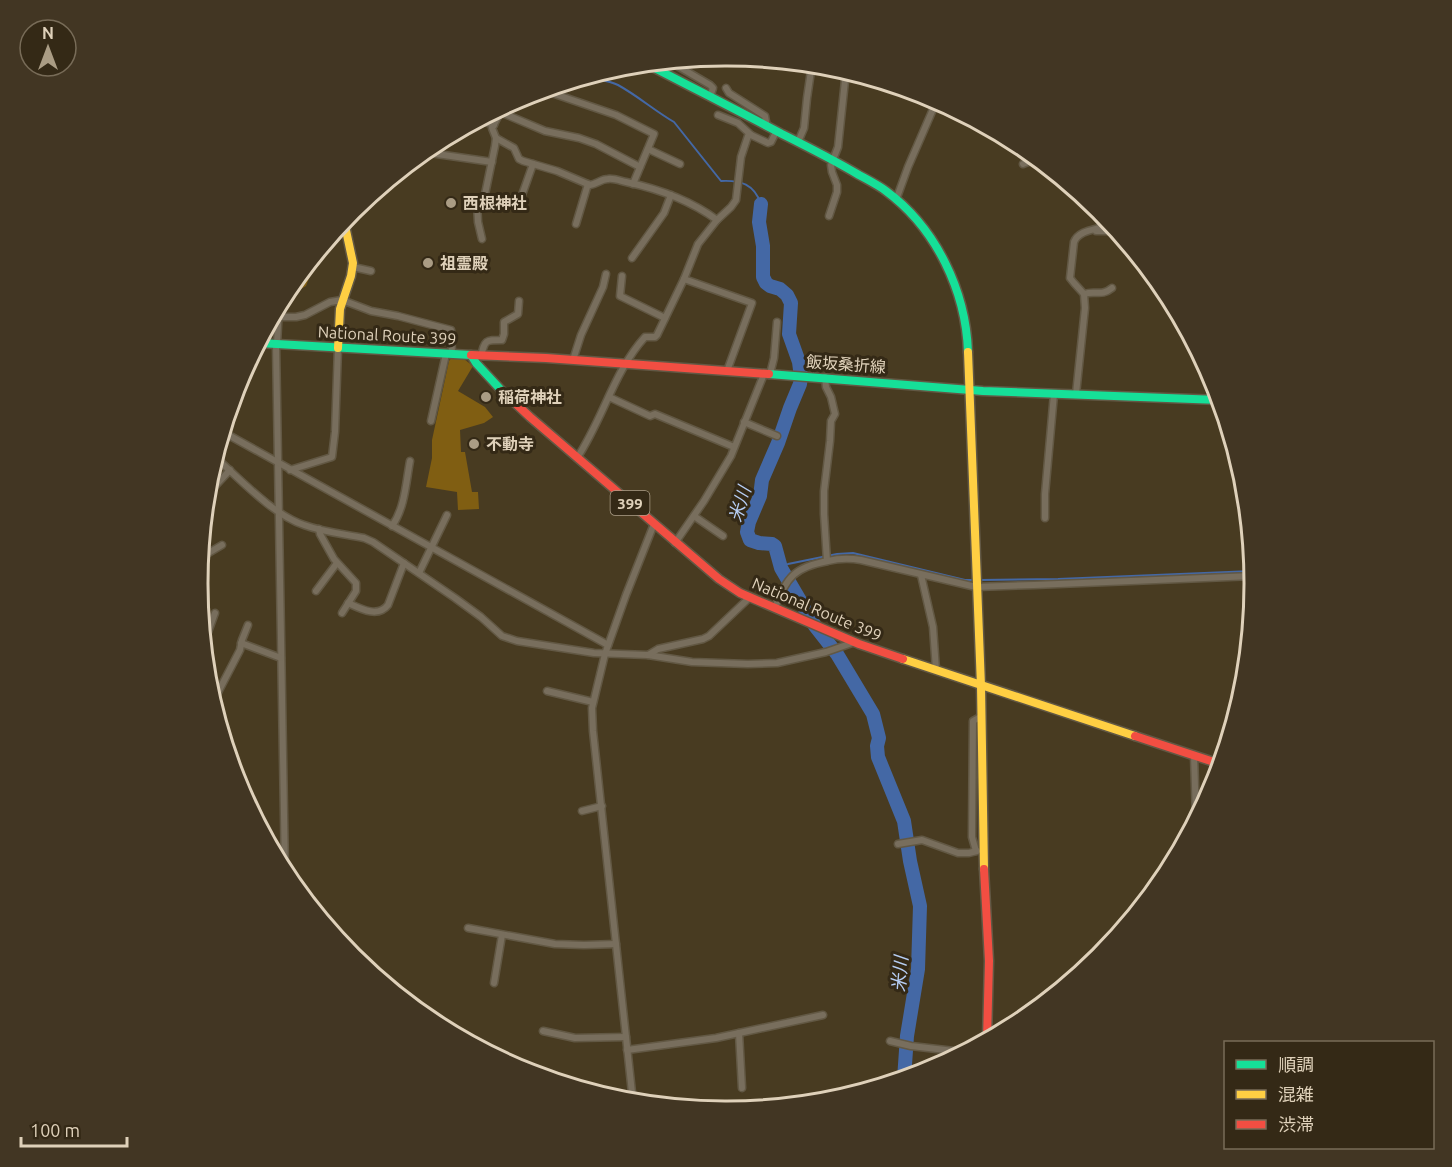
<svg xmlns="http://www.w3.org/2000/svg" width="1452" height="1167" font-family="Ubuntu,'Noto Sans JP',sans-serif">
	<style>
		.green { fill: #805e12 }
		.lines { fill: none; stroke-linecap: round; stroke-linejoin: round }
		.stream { stroke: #4468a5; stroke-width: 2 }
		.river { stroke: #4468a5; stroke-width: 14 }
		.street-casing { stroke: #625844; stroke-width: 9 }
		.fast-casing { stroke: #625844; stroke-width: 11 }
		.slow-casing { stroke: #625844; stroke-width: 11 }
		.jam-casing { stroke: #625844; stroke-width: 11 }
		.street { stroke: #786e5d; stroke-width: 6 }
		.fast { stroke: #16e098; stroke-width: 8 }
		.slow { stroke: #ffcf43; stroke-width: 8 }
		.jam { stroke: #f24e42; stroke-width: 8 }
		.poi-dot { fill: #aa9c84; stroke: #342916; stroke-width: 2 }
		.labels { text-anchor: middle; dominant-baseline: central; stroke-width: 6; stroke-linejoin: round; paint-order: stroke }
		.shield { fill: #342916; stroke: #ac9f89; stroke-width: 1.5 }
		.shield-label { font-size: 15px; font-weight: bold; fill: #dfd1ba }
		.poi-label { font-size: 16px; font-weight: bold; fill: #dfd1ba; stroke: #342916; text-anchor: start }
		.street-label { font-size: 16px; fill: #dfd1ba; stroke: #342916 }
		.water-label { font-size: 18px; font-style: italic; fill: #b6cdf3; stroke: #342916 }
		.rim { fill: none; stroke: #dfd1ba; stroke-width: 3 }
	</style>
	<rect width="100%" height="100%" fill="#483b21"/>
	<g class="green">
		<polygon points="320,249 306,286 299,290 288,289"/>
		<polygon points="452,357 464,359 473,366 458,391 485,407 493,417 484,423 460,430 461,452 465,452 472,492 478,492 479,509 458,510 457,492 426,487 432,458 432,440 449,361"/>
	</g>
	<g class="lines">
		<g class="stream">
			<path d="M586 77C597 80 608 80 618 85 638 96 655 111 674 122L721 181C741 180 754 184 761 204"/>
			<polyline points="781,568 788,564 837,554 853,553 965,580 974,580"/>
			<polyline points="980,580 1058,579 1253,571"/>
		</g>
		<polyline class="river" points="761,204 759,222 763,246 763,277 766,283 770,286 780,289 787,295 791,303 789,334 799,362 801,377 800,384 790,408 778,443 762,480 760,496 749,522 747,532 750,540 759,543 772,544 775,546 781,568 815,626 837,654 873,714 879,738 877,746 878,757 904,821 910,861 920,906 918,969 907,1036 904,1079"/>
		<g class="street-casing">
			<g id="street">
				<polyline points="669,61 710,85 713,88 710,97"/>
				<polyline points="726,88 729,93 765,116 767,127"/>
				<polyline points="543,90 616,115 654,134 633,184"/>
				<polyline points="500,112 545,131 579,138 596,144 640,167"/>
				<polyline points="718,115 738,123 751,135"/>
				<polyline points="478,120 494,125"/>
				<path d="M496 138 514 148 519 159 523 161 557 171 590 185C597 184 601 179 608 179 613 178 621 181 626 182 659 189 690 200 717 220"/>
				<polyline points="798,142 804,128 807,98 812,64"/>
				<polyline points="648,149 680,164"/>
				<polyline points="423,152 492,162"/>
				<polyline points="1023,164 1028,162 1030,153"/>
				<polyline points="522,195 533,164"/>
				<polyline points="896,200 908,167 937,100"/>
				<polyline points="829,216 837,192 837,185 832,172 831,165 838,147 846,71"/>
				<polyline points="576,224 588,184"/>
				<polyline points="1096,231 1109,231 1112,226"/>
				<polyline points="482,239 478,222 477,204 484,199 495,146 496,138 492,128 503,107"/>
				<polyline points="632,258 664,213 671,195"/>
				<polyline points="353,267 371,271"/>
				<polyline points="622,276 620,296 665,318"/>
				<polyline points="684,279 752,303 727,371"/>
				<path d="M1084 294C1096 290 1101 297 1112 288"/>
				<polyline points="273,317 296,317 305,315 330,302 342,300 371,311 398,316 451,330 452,354"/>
				<polyline points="276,344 285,873"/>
				<polyline points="277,344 279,306"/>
				<path d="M481 356C485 340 485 340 502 340L504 334V322L518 314 519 301"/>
				<polyline points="573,360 581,335 603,287 606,274"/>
				<polyline points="770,374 774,358 777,322"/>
				<polyline points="825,377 826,387 831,397 835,414 831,421 830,441 824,491 824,514 827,561"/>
				<path d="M1076 394 1085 308 1084 294 1074 283 1070 278 1074 242C1079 230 1095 230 1106 226L1108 221"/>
				<polyline points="609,397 650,416 655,414 734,447"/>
				<polyline points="431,421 446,354"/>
				<polyline points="744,422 777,436"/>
				<polyline points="223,432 608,645"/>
				<path d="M215 457C240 479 273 515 304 525 323 532 344 534 364 538L373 542 455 598 481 617 502 636 517 641 594 653 648 655 692 662 748 664 777 663 826 652 855 642"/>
				<path d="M577 458C603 419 614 371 645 337H655L657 335 684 279 698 244 717 220 731 207 736 200 741 157 748 136 751 135 768 143 771 142 776 132"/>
				<polyline points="290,470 332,457 335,432 338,348"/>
				<polyline points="207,488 216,485 230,470"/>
				<polyline points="694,516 723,536"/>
				<polyline points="1045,518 1045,494 1054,394"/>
				<path d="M392 526C405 508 406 482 410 461"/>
				<polyline points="319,529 320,534 334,559 356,583 356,591 342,613"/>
				<polyline points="675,543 704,501 731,456 764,374"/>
				<polyline points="200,558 222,545"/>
				<polyline points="419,573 447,515"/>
				<polyline points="921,575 933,627 936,670"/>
				<polyline points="316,591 337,563"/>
				<path d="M348 603C361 609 378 618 388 605L404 563"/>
				<path d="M775 608C786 577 795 567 828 561 840 558 849 558 861 560L976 587 1034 585 1253 576"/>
				<polyline points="204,643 215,613"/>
				<polyline points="241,643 281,658"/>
				<polyline points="648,655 658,649 703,639 709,636 749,598"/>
				<polyline points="547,691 593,702"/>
				<polyline points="213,702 240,650 242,640 248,625"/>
				<polyline points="1194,755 1196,818"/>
				<polyline points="582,811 602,806"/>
				<polyline points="898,844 922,840 958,853 969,853 977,851"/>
				<polyline points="976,851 972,837 973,721 982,716"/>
				<polyline points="468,928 555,944 584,945 616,944"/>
				<polyline points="494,983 502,935"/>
				<polyline points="543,1031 575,1038 626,1037"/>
				<polyline points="739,1033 742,1088"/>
				<polyline points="890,1041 911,1046 963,1052"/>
				<polyline points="627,1050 716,1038 823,1015"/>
				<polyline points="633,1102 593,731 592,708 605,654 626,595 654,524"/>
			</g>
		</g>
		<g class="fast-casing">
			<g id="fast">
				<path d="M645 63C691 87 737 110 782 134 808 147 834 160 859 175 868 180 878 185 886 191 936 228 966 291 968 352"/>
				<polyline points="259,343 471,355 476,363 502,391"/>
				<polyline points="769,374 983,391 1219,400"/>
			</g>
		</g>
		<g class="slow-casing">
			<g id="slow">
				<polyline points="338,348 340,309 351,276 353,263 344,221"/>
				<polyline points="968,352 981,686 984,869"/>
				<polyline points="903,659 1135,736"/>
			</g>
		</g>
		<g class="jam-casing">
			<g id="jam">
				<polyline points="471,355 546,358 769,374"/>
				<polyline points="502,391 530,417 719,579 740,593 859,644 903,659"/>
				<polyline points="1135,736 1220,764"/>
				<polyline points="984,869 989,961 987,1040"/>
			</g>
		</g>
		<use href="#street" class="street"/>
		<use href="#fast" class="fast"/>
		<use href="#slow" class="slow"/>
		<use href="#jam" class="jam"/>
	</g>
	<g class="poi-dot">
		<circle cx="451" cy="203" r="6"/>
		<circle cx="428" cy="263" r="6"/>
		<circle cx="486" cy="397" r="6"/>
		<circle cx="474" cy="444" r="6"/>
	</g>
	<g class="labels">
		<rect class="shield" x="610.5" y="491" width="39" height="24" rx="4.5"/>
		<g class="shield-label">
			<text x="630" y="503">399</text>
		</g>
		<g class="poi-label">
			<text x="463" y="203">西根神社</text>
			<text x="440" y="263">祖霊殿</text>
			<text x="498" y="397">稲荷神社</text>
			<text x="486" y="444">不動寺</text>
		</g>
		<g class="street-label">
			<text transform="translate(387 335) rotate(3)">National Route 399</text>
			<text transform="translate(846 364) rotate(4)">飯坂桑折線</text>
			<text transform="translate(817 609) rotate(23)">National Route 399</text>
		</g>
		<g class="water-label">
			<text transform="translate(739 504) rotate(-73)">米川</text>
			<text transform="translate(899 974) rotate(-85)">米川</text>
		</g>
	</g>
	<path d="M0 0H1452V1167H0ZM725 66H727A517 517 0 0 1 1244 583V584A517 517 0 0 1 727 1101H725A517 517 0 0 1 208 584V583A517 517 0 0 1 725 66Z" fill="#423623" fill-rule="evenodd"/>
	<path class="rim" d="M725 66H727A517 517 0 0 1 1244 583V584A517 517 0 0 1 727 1101H725A517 517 0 0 1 208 584V583A517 517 0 0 1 725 66Z"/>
	<rect x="1224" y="1041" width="210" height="108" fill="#342916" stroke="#786c58" stroke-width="1.5"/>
	<rect x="1236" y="1060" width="30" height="9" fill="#16e098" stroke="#786c58" stroke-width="1.5"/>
	<text x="1278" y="1071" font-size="18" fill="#dfd1ba">順調</text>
	<rect x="1236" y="1090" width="30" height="9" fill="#ffcf43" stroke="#786c58" stroke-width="1.5"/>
	<text x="1278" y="1101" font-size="18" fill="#dfd1ba">混雑</text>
	<rect x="1236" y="1120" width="30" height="9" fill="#f24e42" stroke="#786c58" stroke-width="1.5"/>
	<text x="1278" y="1131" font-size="18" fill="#dfd1ba">渋滞</text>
	<g transform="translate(48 48)"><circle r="28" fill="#342916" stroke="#786c58" stroke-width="1.5"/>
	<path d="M0-4.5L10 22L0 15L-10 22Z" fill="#aa9c84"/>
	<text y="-9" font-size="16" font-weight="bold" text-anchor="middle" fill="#dfd1ba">N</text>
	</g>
	<path d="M21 1137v9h106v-9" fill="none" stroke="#dfd1ba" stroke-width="3"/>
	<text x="30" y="1137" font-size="18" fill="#dfd1ba" stroke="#342916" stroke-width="4.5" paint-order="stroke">100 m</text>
</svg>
